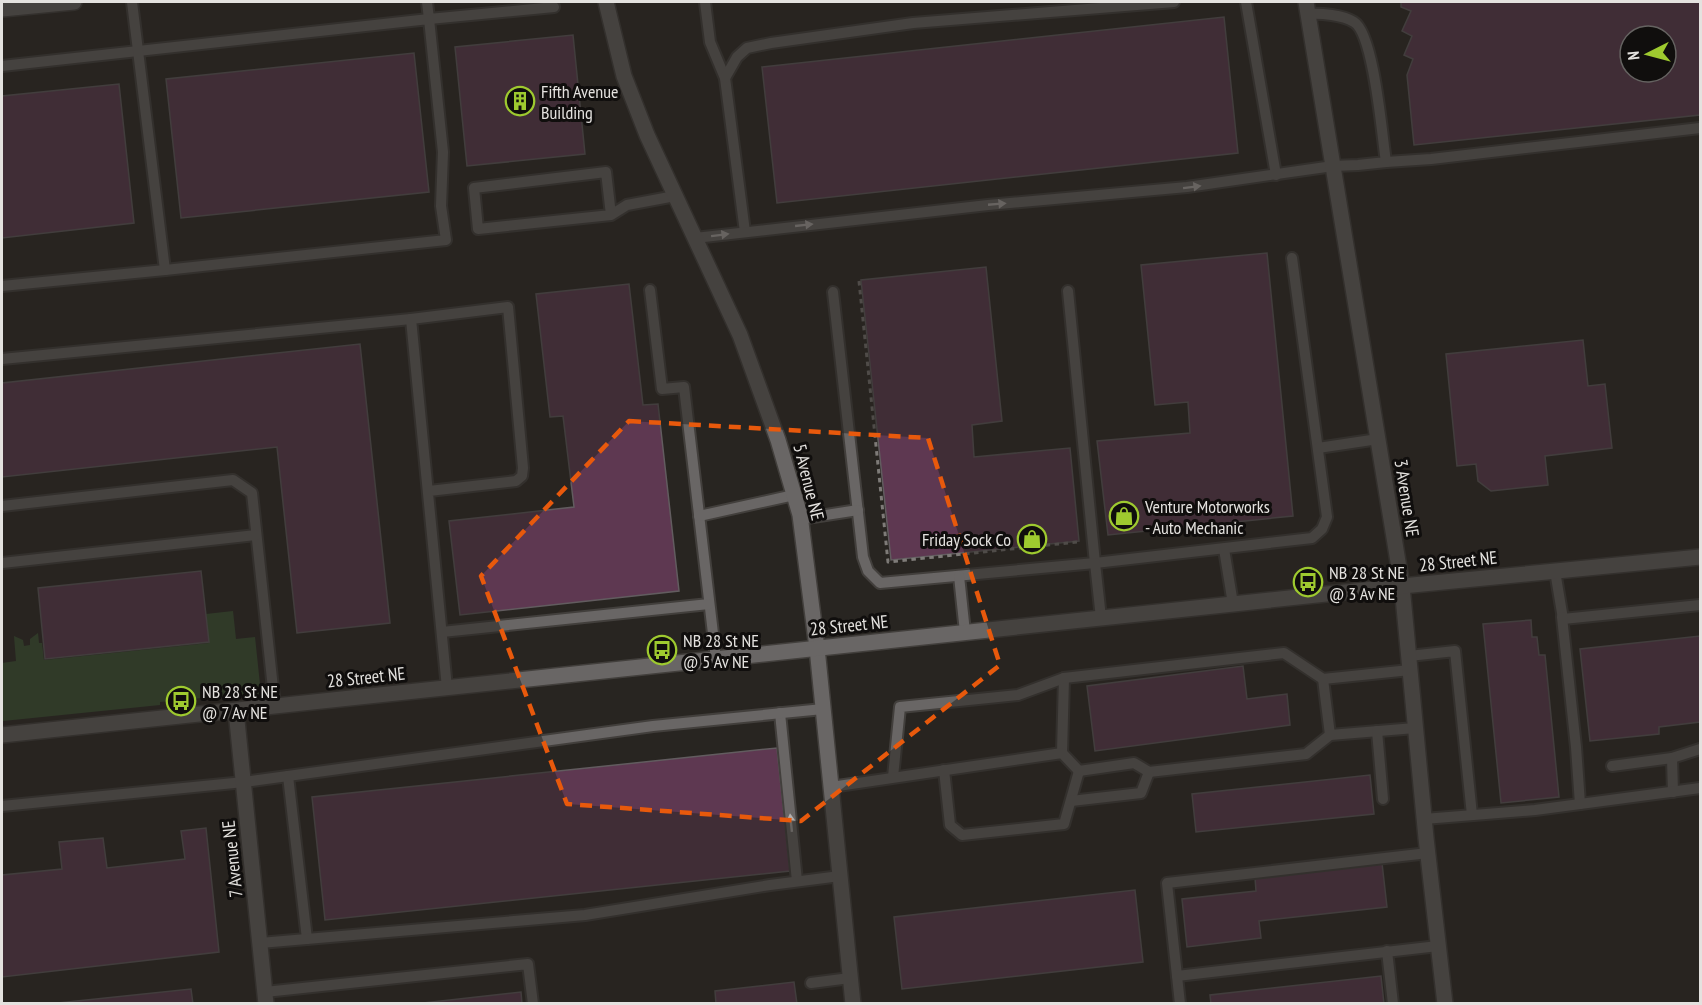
<svg xmlns="http://www.w3.org/2000/svg" width="1702" height="1005" font-family="'PT Sans Narrow',sans-serif">
	<style>
		.green { fill: #3a5532 }
		.building { fill: #5e3851; stroke: #625c5f; stroke-width: 1.5; fill-rule: evenodd }
		.lines { fill: none; stroke-linecap: round; stroke-linejoin: round }
		.service-casing { stroke: #423f3c; stroke-width: 14 }
		.minor-casing { stroke: #423f3c; stroke-width: 18 }
		.tertiary-casing { stroke: #423f3c; stroke-width: 18 }
		.path { stroke: #7e7b78; stroke-width: 3; stroke-dasharray: 4.5 4.5; stroke-linecap: butt }
		.service { stroke: #696665; stroke-width: 10 }
		.minor { stroke: #696665; stroke-width: 15 }
		.tertiary { stroke: #696665; stroke-width: 15 }
		.oneway { fill: #b3b0ae }
		.marked { fill: none; stroke: #e8590c; stroke-width: 4.5; stroke-dasharray: 12 8; stroke-linejoin: round }
		.labels { text-anchor: middle; dominant-baseline: central; stroke-width: 6; stroke-linejoin: round; paint-order: stroke }
		.poi-label { font-size: 18px; fill: #e4e2df; stroke: #100e0d; text-anchor: start }
		.street-label { font-size: 18px; fill: #e4e2df; stroke: #100e0d }
	</style>
	<rect width="100%" height="100%" fill="#282521"/>
	<polygon class="green" points="233,611 236,639 255,637 261,694 212,699 212,697 160,702 160,705 3,721 2,707 2,663 16,661 14,636 23,640 24,646 30,645 30,639 38,633 39,643 42,643 44,660 209,643 206,614"/>
	<g class="building">
		<path d="M1401 2H1700V115L1414 145 1407 75 1413 59 1404 55 1412 36 1402 31 1411 11 1401 7ZM1630 36H1666V72H1630Z"/>
		<polygon points="1224,17 1238,153 777,203 762,67"/>
		<polygon points="573,35 585,154 467,166 455,47"/>
		<polygon points="414,53 429,192 181,218 166,79"/>
		<polygon points="119,84 134,223 2,238 2,96"/>
		<polygon points="1267,253 1293,516 1108,535 1097,441 1190,433 1188,402 1155,405 1141,265"/>
		<polygon points="986,267 1002,421 972,425 974,457 1070,448 1079,541 891,560 861,280"/>
		<polygon points="629,284 643,405 658,404 679,591 460,615 449,521 574,507 563,416 550,417 536,294"/>
		<polygon points="1583,340 1588,386 1605,384 1612,448 1545,456 1548,485 1491,491 1478,481 1476,464 1457,466 1446,354"/>
		<polygon points="360,344 390,623 297,633 277,447 2,477 2,383"/>
		<polygon points="201,571 209,642 45,659 38,588"/>
		<polygon points="1531,620 1532,637 1537,637 1539,655 1545,655 1559,797 1501,803 1483,624"/>
		<polygon points="1700,636 1700,722 1659,727 1659,734 1590,741 1580,649"/>
		<polygon points="1243,666 1247,699 1287,694 1290,725 1095,751 1087,686"/>
		<polygon points="777,748 790,871 325,920 312,797"/>
		<polygon points="1370,775 1374,814 1196,832 1192,794"/>
		<polygon points="206,828 219,952 2,977 2,875 62,869 59,842 103,838 107,868 185,859 181,831"/>
		<polygon points="1382,863 1387,907 1259,921 1261,938 1187,947 1182,899 1256,891 1255,878"/>
		<polygon points="1135,890 1143,962 902,989 894,917"/>
		<polygon points="1381,976 1384,1004 1211,1004 1210,995"/>
		<polygon points="794,982 797,1004 716,1004 715,991"/>
		<polygon points="191,989 193,1004 48,1004"/>
		<polygon points="521,992 522,1004 414,1004"/>
	</g>
	<g class="lines">
		<g class="service-casing">
			<g id="service">
				<polyline points="427,2 429,19 554,7"/>
				<polyline points="705,2 710,42 725,78 745,232"/>
				<polyline points="1246,2 1276,175"/>
				<polyline points="2,66 429,19 443,152 441,206 446,240 165,270"/>
				<polyline points="725,78 737,57 747,48 771,43 913,23 1174,2"/>
				<polyline points="1386,162 1431,159 1700,128"/>
				<polyline points="611,215 606,172 474,188 478,229 611,215 627,205 675,196"/>
				<path d="M695 238 988 205 1187 187 1333 166 1358 165 1386 162C1382 136 1374 34 1354 22 1343 15 1321 13 1308 14"/>
				<polyline points="2,286 165,270 132,2"/>
				<polyline points="650,290 662,389 684,387 716,659"/>
				<polyline points="1068,291 1095,563 1312,538 1322,529 1327,517 1292,258"/>
				<polyline points="833,292 863,557 868,571 880,583 1095,563 1101,618"/>
				<polyline points="2,359 411,319"/>
				<polyline points="1318,448 1378,439"/>
				<polyline points="429,491 516,481 522,476 523,468 508,307 411,319 447,688"/>
				<polyline points="2,506 233,480 252,493 275,707"/>
				<polyline points="699,516 794,495"/>
				<polyline points="800,519 858,510"/>
				<polyline points="1224,549 1233,604"/>
				<polyline points="2,563 256,535"/>
				<polyline points="1555,571 1563,619 1700,605"/>
				<polyline points="959,576 965,632"/>
				<polyline points="1562,617 1576,747 1580,804"/>
				<polyline points="442,632 709,604"/>
				<polyline points="1409,656 1455,651 1472,815"/>
				<polyline points="1410,670 1323,679 1330,735 1415,728"/>
				<polyline points="780,713 797,881"/>
				<polyline points="1377,731 1383,799"/>
				<polyline points="1062,753 1064,678"/>
				<polyline points="1672,758 1700,749"/>
				<polyline points="1612,766 1672,758 1673,792"/>
				<polyline points="944,770 950,825 962,835 1064,824 1079,771"/>
				<polyline points="288,776 307,939"/>
				<polyline points="893,777 900,707 1018,695 1064,678 1284,653 1323,679"/>
				<polyline points="831,787 1062,753 1079,771 1134,763 1149,772 1306,754 1330,735"/>
				<polyline points="1071,801 1141,793 1149,772"/>
				<polyline points="2,806 244,782 653,726 823,709"/>
				<polyline points="1424,819 1535,810 1700,788"/>
				<polyline points="260,943 585,915 770,885 840,876"/>
				<polyline points="1387,951 1393,1004"/>
				<polyline points="1177,976 1167,883 1428,853"/>
				<polyline points="811,983 850,978"/>
				<polyline points="265,992 528,964 533,1004"/>
				<polyline points="1180,1004 1177,976 1438,946"/>
			</g>
		</g>
		<g class="minor-casing">
			<g id="minor">
				<polyline points="1306,2 1402,586 1426,838 1445,1004"/>
				<polyline points="2,9 74,2"/>
				<polyline points="817,648 853,1004"/>
				<polyline points="236,711 266,1004"/>
			</g>
		</g>
		<g class="tertiary-casing">
			<g id="tertiary">
				<polyline points="606,2 624,76 647,135 740,335 778,440 800,515 817,648"/>
				<polyline points="2,735 1402,586 1700,557"/>
			</g>
		</g>
		<polyline class="path" points="859,281 888,562 1077,542"/>
		<use href="#service" class="service"/>
		<use href="#minor" class="minor"/>
		<use href="#tertiary" class="tertiary"/>
	</g>
	<defs><path id="oneway-solid" d="M-6-.8H1V-3.2L6.5 0L1 3.2V.8H-6Z" transform="scale(1.5)"/></defs>
	<g class="oneway">
		<use href="#oneway-solid" transform="translate(1192 187) rotate(-7)"/>
		<use href="#oneway-solid" transform="translate(997 204) rotate(-5)"/>
		<use href="#oneway-solid" transform="translate(804 225) rotate(-6)"/>
		<use href="#oneway-solid" transform="translate(720 235) rotate(-7)"/>
		<use href="#oneway-solid" transform="translate(791 823) rotate(-96)"/>
	</g>
	<path d="M0 0H1702V1005H0ZM629 421 928 438 1000 665 801 821 567 804 481 576Z" fill="#282521" fill-opacity=".55" fill-rule="evenodd"/>
	<path class="marked" d="M629 421 928 438 1000 665 801 821 567 804 481 576Z"/>
	<defs>
		<g id="building-ring" transform="scale(1.5)"><circle r="9.5" fill="#100e0d" stroke="#9eca2f" stroke-width="1.5"/><path d="M-4-6H4V6H1V3H-1V6H-4ZM-2.5-4.3h1.7v1.8h-1.7ZM.8-4.3h1.7v1.8H.8ZM-2.5-1h1.7V.8h-1.7ZM.8-1h1.7V.8H.8Z" fill="#9eca2f"/></g>
		<g id="shop-ring" transform="scale(1.5)"><circle r="9.5" fill="#100e0d" stroke="#9eca2f" stroke-width="1.5"/><path d="M-5-2.5h2.3a2.7 3.5 0 0 1 5.4 0H5L5.5 6h-11ZM-1.5-2.5h3a1.5 2.3 0 0 0-3 0Z" fill="#9eca2f"/></g>
		<g id="bus-ring" transform="scale(1.5)"><circle r="9.5" fill="#100e0d" stroke="#9eca2f" stroke-width="1.5"/><path d="M-5-6H5V4H4V6H2V4H-2V6H-4V4H-5ZM-3.5-4V0h7V-4ZM-3.5 1.2v1.5H-2V1.2ZM2 1.2v1.5H3.5V1.2Z" fill="#9eca2f"/></g>
	</defs>
	<g fill-rule="evenodd">
		<use href="#building-ring" x="520" y="101"/>
		<use href="#shop-ring" x="1124" y="516"/>
		<use href="#shop-ring" x="1032" y="539"/>
		<use href="#bus-ring" x="1308" y="582"/>
		<use href="#bus-ring" x="662" y="650"/>
		<use href="#bus-ring" x="181" y="701"/>
	</g>
	<g class="labels">
		<g class="poi-label">
			<text x="541" y="91">Fifth Avenue<tspan x="541" dy="21">Building</tspan></text>
			<text x="1145" y="506">Venture Motorworks<tspan x="1145" dy="21">- Auto Mechanic</tspan></text>
			<text x="1011" y="539" text-anchor="end">Friday Sock Co</text>
			<text x="1329" y="572">NB 28 St NE<tspan x="1329" dy="21">@ 3 Av NE</tspan></text>
			<text x="683" y="640">NB 28 St NE<tspan x="683" dy="21">@ 5 Av NE</tspan></text>
			<text x="202" y="691">NB 28 St NE<tspan x="202" dy="21">@ 7 Av NE</tspan></text>
		</g>
		<g class="street-label">
			<text transform="translate(809 482) rotate(76)">5 Avenue NE</text>
			<text transform="translate(1407 498) rotate(81)">3 Avenue NE</text>
			<text transform="translate(1458 561) rotate(-6)">28 Street NE</text>
			<text transform="translate(849 625) rotate(-6)">28 Street NE</text>
			<text transform="translate(366 677) rotate(-6)">28 Street NE</text>
			<text transform="translate(232 859) rotate(-96)">7 Avenue NE</text>
		</g>
	</g>
	<rect width="1702" height="1005" fill="none" stroke="#e4e2df" stroke-width="6"/>
	<g transform="translate(1648 54) rotate(264)"><circle r="28" fill="#100e0d" stroke="#656361" stroke-width="1.5"/>
	<path d="M0-4.5L10 22L0 15L-10 22Z" fill="#9eca2f"/>
	<text y="-9" font-size="16" font-weight="bold" text-anchor="middle" fill="#e4e2df">N</text>
	</g>
</svg>
